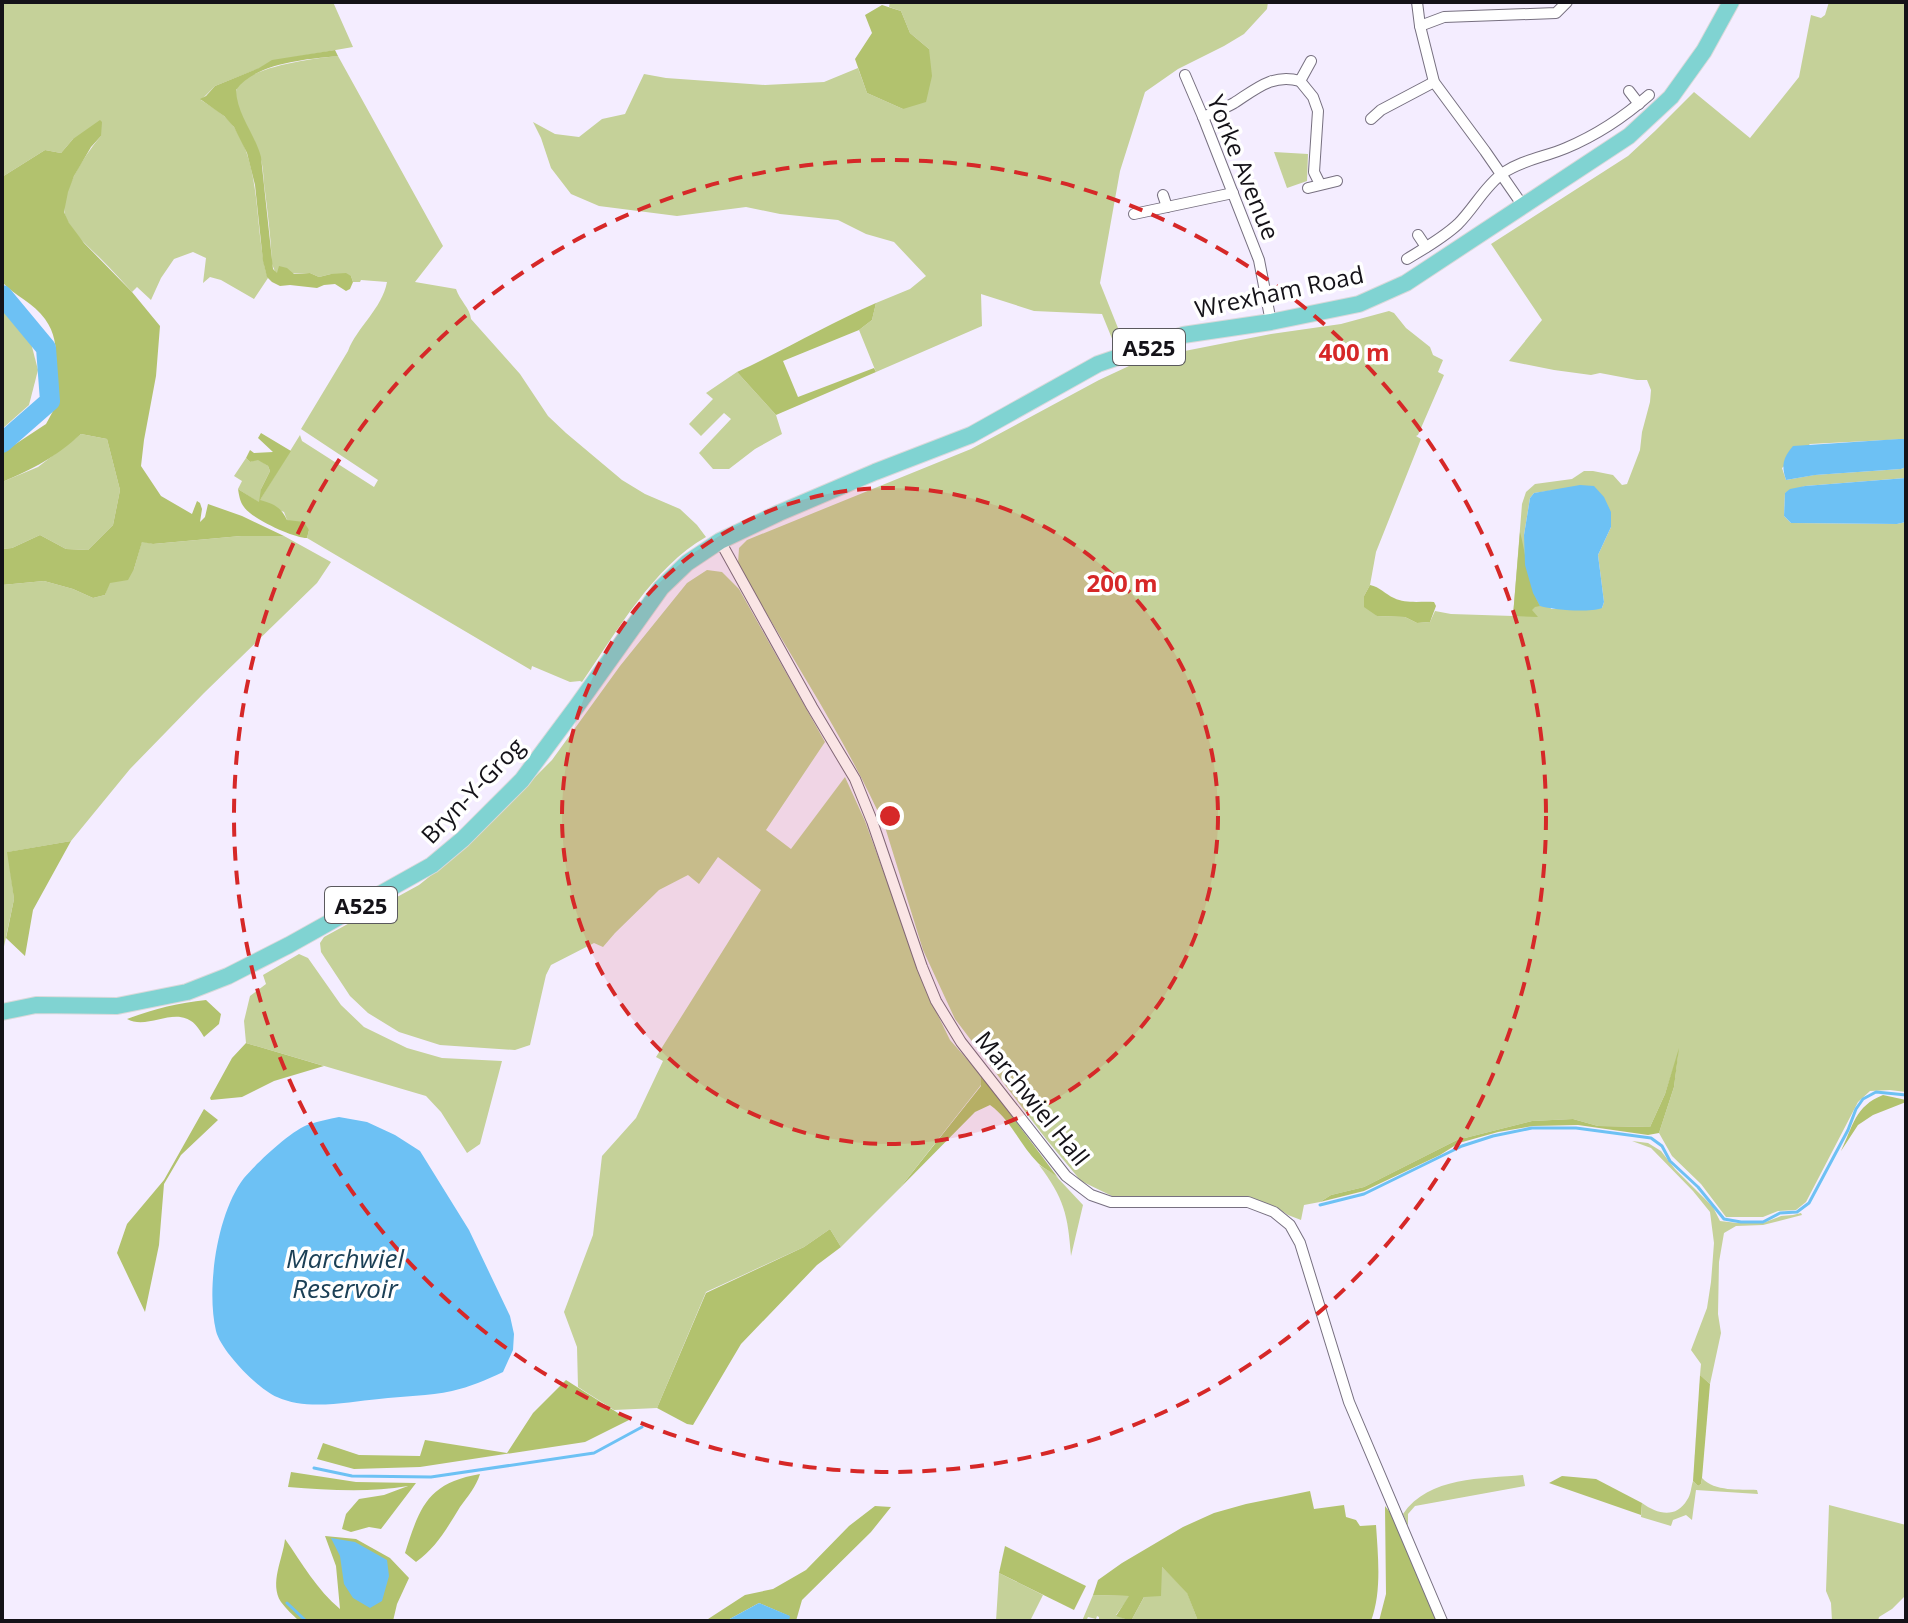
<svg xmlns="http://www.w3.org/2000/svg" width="1908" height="1623" font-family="'Open Sans',sans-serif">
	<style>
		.green { fill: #c5d199; fill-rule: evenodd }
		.forest { fill: #b2c26e }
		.water { fill: #6dc1f4 }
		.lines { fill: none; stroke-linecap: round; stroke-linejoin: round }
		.stream { stroke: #6dc1f4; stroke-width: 3 }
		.river { stroke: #6dc1f4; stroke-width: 20 }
		.minor-casing { stroke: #777080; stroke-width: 12 }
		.primary-casing { stroke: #d9d9da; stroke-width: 18 }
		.minor { stroke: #fff; stroke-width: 10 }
		.primary { stroke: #80d3d2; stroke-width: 16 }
		.ring { fill: none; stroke: #d62828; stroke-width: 4; stroke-dasharray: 14 10 }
		.labels { text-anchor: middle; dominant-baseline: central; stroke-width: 7; stroke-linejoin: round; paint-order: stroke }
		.shield { fill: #fff; stroke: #5a595d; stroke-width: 2 }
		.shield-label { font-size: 22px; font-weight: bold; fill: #141218 }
		.street-label { font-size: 24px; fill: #141218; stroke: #fff }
		.water-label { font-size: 26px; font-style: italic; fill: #1c4056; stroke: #fff }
		.centre { fill: #d62828; stroke: #fff; stroke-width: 4 }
		.ring-label { font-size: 24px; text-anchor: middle; font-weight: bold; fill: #d62828; stroke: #fff; stroke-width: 7; stroke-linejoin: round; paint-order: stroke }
	</style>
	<rect width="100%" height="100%" fill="#f4edff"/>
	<g class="green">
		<path d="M2 2H333L353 47 272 61 260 68 215 86 201 100C212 107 227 116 234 127 255 158 256 200 260 236 262 250 263 265 268 278L254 299 221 280 210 277 203 283 206 258 193 252 174 259 161 278 151 300 137 287 132 292C122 281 112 270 101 259 88 246 71 233 65 215 59 193 87 152 101 136L73 139 61 153 45 150 2 177Z"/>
		<polygon points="890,2 1268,2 1267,9 1244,34 1224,46 1178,69 1145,92 1120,171 1100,283 1124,343 1115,346 1102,314 1034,311 981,294 982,326 876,372 859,330 872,320 876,303 910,289 926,276 894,242 866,234 838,220 780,214 746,207 677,216 599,206 571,194 551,168 541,138 533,122 555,134 579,137 602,119 625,114 644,74 666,78 765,85 824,82 858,68 867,93 903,109 929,49 910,33 901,11 889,7"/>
		<path d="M1829 2H1906V439L1810 444 1782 468 1786 480 1814 475 1901 469 1906 467V478L1805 486 1785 493 1784 516 1791 523 1897 524 1906 522V1092L1890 1090 1870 1091 1858 1102 1806 1202 1796 1210 1778 1211 1763 1217H1726L1701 1184 1672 1156 1659 1133 1674 1087 1678 1054 1665 1094 1650 1127 1598 1126 1573 1119 1532 1121 1457 1140 1364 1187 1331 1195 1320 1202 1304 1205 1301 1220 1288 1215 1276 1207 1254 1199 1150 1198 1112 1196 1081 1181 1046 1139 955 1019 923 950 885 827C844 735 787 652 738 564L739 548 747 540 971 449 1099 380 1144 359 1271 334 1341 324 1389 311 1394 313 1406 328 1430 347 1433 355 1443 360 1438 372 1444 375 1418 435 1416 436 1421 439 1376 552 1370 585 1364 596 1377 616 1405 617 1417 623 1430 622 1435 611 1451 614 1513 616 1522 504 1526 492 1535 484 1572 479 1584 471H1593L1613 475 1622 485 1627 484 1640 450 1642 432 1650 402 1651 390 1647 380H1637L1600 373 1591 375 1554 370 1509 361 1542 320 1491 244 1628 156 1655 131 1694 92 1750 138 1799 77 1811 15 1821 18 1825 15ZM1555 490 1611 527 1598 555 1604 602 1602 608 1551 609 1524 535 1530 498 1534 493Z"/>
		<path d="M338 56 443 246 415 282 456 289C460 301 470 308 471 319L520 374 548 416 566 433 622 480 645 494 680 509 697 525 706 537C653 567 616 633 582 682L580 681 570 682 532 666 531 670 307 538 309 530 287 520 284 512 258 502 238 489 242 481 234 476 246 458 250 462 258 459 268 466 270 471 261 489V498L300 435 302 441 374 487 378 480 301 429 348 351C357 327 382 309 387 282L361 280 360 282H353L351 276 331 274 319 277 310 273 276 274 272 264C271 240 268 215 265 191 263 179 264 165 259 154 254 140 233 104 236 91 241 67 317 58 338 56Z"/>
		<polygon points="1274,152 1308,154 1307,181 1287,188"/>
		<polygon points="2,306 30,339 38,370 29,405 2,429"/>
		<polygon points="737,372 776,415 782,434 755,449 729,469 713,469 699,453 731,419 724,413 701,436 689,424 713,399 706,393"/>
		<polygon points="81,434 107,439 120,490 113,525 88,550 66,549 40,535 12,548 2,549 2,482 38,467"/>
		<polygon points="241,536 284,536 331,562 317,583 204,693 130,769 71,841 8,852 14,899 2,956 2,585 44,581 73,589 93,598 105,595 109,583 134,569 142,541 153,544"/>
		<polygon points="707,570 722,572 739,589 825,742 766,830 791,849 845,777 865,821 929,997 950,1040 981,1075 981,1085 899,1189 841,1247 830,1229 804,1247 706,1292 657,1408 614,1410 578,1387 577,1347 564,1312 593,1235 602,1156 636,1118 663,1061 656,1057 761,890 718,857 699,884 688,875 659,890 615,933 603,947 594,943 551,965 546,975 530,1045 515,1050 440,1045 399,1032 368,1013 350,996 321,952 320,943 324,937 419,885 459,853 552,760 620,666 687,583"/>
		<polygon points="299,954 308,958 341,1005 364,1027 407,1048 442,1058 502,1061 480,1144 467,1153 441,1112 426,1096 246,1043 244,1021 250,996 266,984 263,975"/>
		<polygon points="1632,1141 1648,1143 1661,1151 1675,1169 1713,1207 1720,1221 1737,1223 1763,1223 1781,1216 1793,1215 1801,1213 1802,1215 1763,1225 1736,1226 1724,1233 1719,1262 1718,1314 1721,1333 1710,1384 1700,1375 1701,1364 1691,1350 1707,1308 1711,1282 1714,1243 1710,1212 1693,1191 1651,1148"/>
		<path d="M1039 1165 1054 1174 1083 1205 1071 1256C1068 1215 1064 1198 1039 1165Z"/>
		<path d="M1523 1475 1525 1486 1415 1506 1408 1514V1526L1403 1514C1429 1476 1482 1479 1523 1475Z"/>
		<path d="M1702 1478C1715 1492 1739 1489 1757 1490L1758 1494 1696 1490 1692 1520 1686 1515 1673 1520 1671 1526 1641 1517 1642 1503C1657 1514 1676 1519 1687 1500 1691 1495 1691 1487 1693 1481L1698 1486 1701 1484Z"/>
		<polygon points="1829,1505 1906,1525 1906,1595 1892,1609 1879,1617 1878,1621 1832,1621 1831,1603 1826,1591"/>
		<polygon points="1161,1566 1187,1592 1198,1621 1131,1621"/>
		<polygon points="999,1573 1043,1595 1030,1621 996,1621"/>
		<polygon points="1093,1595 1130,1596 1116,1615 1130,1621 1099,1621 1099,1617 1097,1616 1096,1619 1088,1617 1086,1621 1082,1621"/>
	</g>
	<g class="forest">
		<polygon points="882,5 901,11 910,33 929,49 932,76 926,102 903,109 867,93 855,59 872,33 865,15"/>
		<path d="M335 50 338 56C307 59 255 63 236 90 237 115 255 134 261 157L273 269 277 273 279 266 287 268 294 274 310 273 319 277 331 274 346 273 351 276 353 282 350 289 346 291 335 284 324 285 317 288 290 285 280 286 272 282 267 277 263 261 255 185 247 153 234 127 224 116 200 99 206 96 215 86 259 68 272 60Z"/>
		<path d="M100 120 102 122 101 136 91 147 74 176 68 192 64 212 69 223 84 243 132 292 160 326 156 376 144 440 141 466 161 496 192 514 197 501 200 503 202 509 200 522 205 517 208 504 242 516 284 536H241L153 544 142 542 134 569 128 580 110 583 105 595 93 598 73 589 44 581 2 585V549L12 548 40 535 66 549 88 550 113 525 120 490 107 439 81 434C54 458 35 468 2 482V453L46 424 59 400C51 372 64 345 45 319 34 303 15 296 2 282V177L45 150 61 153 73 139Z"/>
		<path d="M876 303 872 320 859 330 783 361 798 397 874 368 876 372 776 415 737 372C784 350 829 324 876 303Z"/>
		<path d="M261 433 291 451 260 500C274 504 281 507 287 520L304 522 309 530 307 538C294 538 252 519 244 507 240 502 239 495 238 489L259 502 261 489 270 471 268 466 258 460 250 462 246 458 250 450 254 453 273 452 258 438Z"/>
		<path d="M1520 532C1527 558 1527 581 1540 606L1535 607 1532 610 1538 617 1513 616Z"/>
		<path d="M1370 585C1380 587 1385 594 1394 598 1406 604 1421 601 1434 602L1436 606 1430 622 1417 623 1405 617 1377 616 1364 607V596Z"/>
		<polygon points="71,841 33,910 25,956 6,938 14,899 7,852"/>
		<path d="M206 1000 221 1014 219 1024 204 1037C201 1032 196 1024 191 1021 172 1008 147 1030 127 1019 153 1009 178 1003 206 1000Z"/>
		<polygon points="246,1043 324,1066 274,1081 242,1097 211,1100 210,1098 232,1058"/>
		<polygon points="1679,1048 1674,1087 1659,1133 1648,1135 1578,1125 1533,1126 1498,1132 1459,1143 1440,1155 1364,1191 1320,1202 1331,1195 1364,1187 1457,1140 1532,1121 1573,1119 1598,1126 1650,1127 1665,1094"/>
		<path d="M981 1075 1059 1179C1053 1172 1045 1170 1038 1163 1020 1145 1011 1120 990 1105L975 1112 899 1189 981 1086Z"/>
		<path d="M1883 1095 1906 1100V1102L1873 1115 1858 1125 1841 1151C1853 1126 1855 1106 1883 1095Z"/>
		<polygon points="204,1109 218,1120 181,1155 164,1184 159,1245 145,1312 117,1253 127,1224 164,1180"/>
		<polygon points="830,1229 841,1247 817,1265 741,1344 693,1425 687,1424 657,1408 706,1293 804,1247"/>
		<polygon points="1700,1375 1710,1384 1702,1478 1701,1484 1698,1486 1693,1481"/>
		<polygon points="566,1380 629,1420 585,1442 420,1467 354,1469 317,1459 323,1443 359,1455 420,1456 425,1440 507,1453 533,1413"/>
		<path d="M291 1472 356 1482 416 1483 381 1529 369 1527 351 1532 342 1529 346 1514 359 1499 384 1495 408 1486C368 1493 328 1490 288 1487Z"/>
		<path d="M480 1474C476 1487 468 1496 460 1507 447 1528 436 1548 416 1562L405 1553C420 1506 428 1483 480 1474Z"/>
		<polygon points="1562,1476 1596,1479 1642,1503 1641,1515 1549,1483"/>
		<path d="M1310 1491 1314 1509 1344 1505 1346 1517 1356 1520 1360 1526 1376 1525C1378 1556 1382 1592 1371 1621H1198L1187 1593 1162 1567 1161 1596 1144 1597 1131 1621 1116 1616 1129 1596 1093 1595 1098 1580 1122 1563 1183 1527 1214 1513 1246 1504Z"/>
		<polygon points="875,1506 891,1507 871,1532 802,1600 796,1621 789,1621 789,1616 759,1603 726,1621 705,1621 745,1595 773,1589 806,1570 849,1526"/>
		<polygon points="1385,1506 1392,1515 1437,1621 1379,1621 1386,1594"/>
		<path d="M325 1536 356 1539 390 1558 409 1578 397 1604 393 1621H299C293 1615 286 1609 281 1602 269 1583 283 1559 285 1539 302 1563 317 1590 340 1609L336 1566Z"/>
		<polygon points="1005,1546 1086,1586 1074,1610 999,1573"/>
	</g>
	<g class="water">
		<path d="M1899 439H1906V467L1901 469 1815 475 1786 480C1781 465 1783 458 1793 446Z"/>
		<polygon points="1906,478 1906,522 1897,524 1791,523 1784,516 1785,493 1790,489 1805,486"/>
		<path d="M1580 485 1594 486 1604 497 1611 512V527L1598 555 1604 602 1602 608C1588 613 1554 610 1540 606L1533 593 1525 565 1524 535 1530 498 1534 493Z"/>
		<path d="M339 1117 367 1122 395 1135 420 1151 469 1230 510 1316 514 1334 513 1350 503 1372C486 1380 470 1387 452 1391 429 1396 403 1396 379 1399 347 1402 307 1411 277 1397 258 1389 221 1351 216 1331 206 1289 217 1213 244 1178 257 1163 291 1130 310 1124 319 1121 329 1119 339 1117Z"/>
		<polygon points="331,1538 355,1542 387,1560 389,1576 382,1601 370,1608 353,1598 344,1584 340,1556"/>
		<polygon points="759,1603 790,1616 789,1621 726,1621"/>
	</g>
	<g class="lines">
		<g class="stream">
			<polyline points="1320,1205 1364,1194 1462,1146 1493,1136 1532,1128 1576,1128 1651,1138 1662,1146 1670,1161 1698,1187 1724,1219 1741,1222 1763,1222 1780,1213 1797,1212 1809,1203 1848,1130 1856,1109 1863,1099 1876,1092 1906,1095"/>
			<polyline points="314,1468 352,1476 431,1477 594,1453 642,1427"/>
			<polyline points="287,1603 306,1621"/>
		</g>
		<polyline class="river" points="2,295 46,348 50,401 2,443"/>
		<g class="minor-casing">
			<g id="minor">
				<polyline points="1417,2 1420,26 1434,82 1485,151 1523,206"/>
				<polyline points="1420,26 1444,17 1556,13 1567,2"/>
				<polyline points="1185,75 1203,117 1259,260 1271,322"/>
				<polyline points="1300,81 1313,97 1318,111 1314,172 1320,184"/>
				<polyline points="1629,91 1639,104"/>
				<path d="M1203 117C1214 112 1224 109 1234 103 1256 89 1273 73 1300 81L1311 61"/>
				<polyline points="1371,119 1381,110 1434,82"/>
				<polyline points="1308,188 1337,181"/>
				<polyline points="1163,195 1167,207"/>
				<polyline points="1134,214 1233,193"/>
				<polyline points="1418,235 1426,247"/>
				<path d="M1407 259C1425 248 1443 238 1458 224 1474 208 1485 186 1503 173 1522 160 1545 157 1566 148 1597 135 1624 117 1649 95"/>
				<polyline points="720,541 812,707 855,779 872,821 922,967 936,1001 961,1042 1066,1176 1091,1195 1111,1202 1248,1202 1274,1212 1290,1225 1300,1243 1349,1402 1442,1621"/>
			</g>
		</g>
		<g class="primary-casing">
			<polyline id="primary" points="2,1012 36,1005 117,1006 187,992 228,976 289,945 432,865 463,839 522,780 577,706 661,588 687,563 720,541 779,513 875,472 971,435 1098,364 1183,335 1271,322 1359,304 1406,283 1629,136 1671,97 1704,51 1731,2"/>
		</g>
		<use href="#minor" class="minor"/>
		<use href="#primary" class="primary"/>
	</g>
	<circle cx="890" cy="816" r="328" fill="#d62828" fill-opacity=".12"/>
	<g class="ring">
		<circle cx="890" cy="816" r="328"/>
		<circle cx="890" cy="816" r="656"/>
	</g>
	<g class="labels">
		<g class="shield">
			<rect x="1113" y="329" width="72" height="36" rx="6"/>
			<rect x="325" y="887" width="72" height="36" rx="6"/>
		</g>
		<g class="shield-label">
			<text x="1149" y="347">A525</text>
			<text x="361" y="905">A525</text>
		</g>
		<g class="street-label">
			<text transform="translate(1244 167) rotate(68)">Yorke Avenue</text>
			<text transform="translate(1279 291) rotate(-12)">Wrexham Road</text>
			<text transform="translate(472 790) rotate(-46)">Bryn-Y-Grog</text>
			<text transform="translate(1033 1098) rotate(51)">Marchwiel Hall</text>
		</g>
		<g class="water-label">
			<text x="345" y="1258">Marchwiel<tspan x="345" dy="30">Reservoir</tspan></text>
		</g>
	</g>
	<circle cx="890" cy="816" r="12" class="centre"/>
	<g class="ring-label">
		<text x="1354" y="361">400 m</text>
		<text x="1122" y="592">200 m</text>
	</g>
	<rect width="1908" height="1623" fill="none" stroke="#141218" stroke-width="8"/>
</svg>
